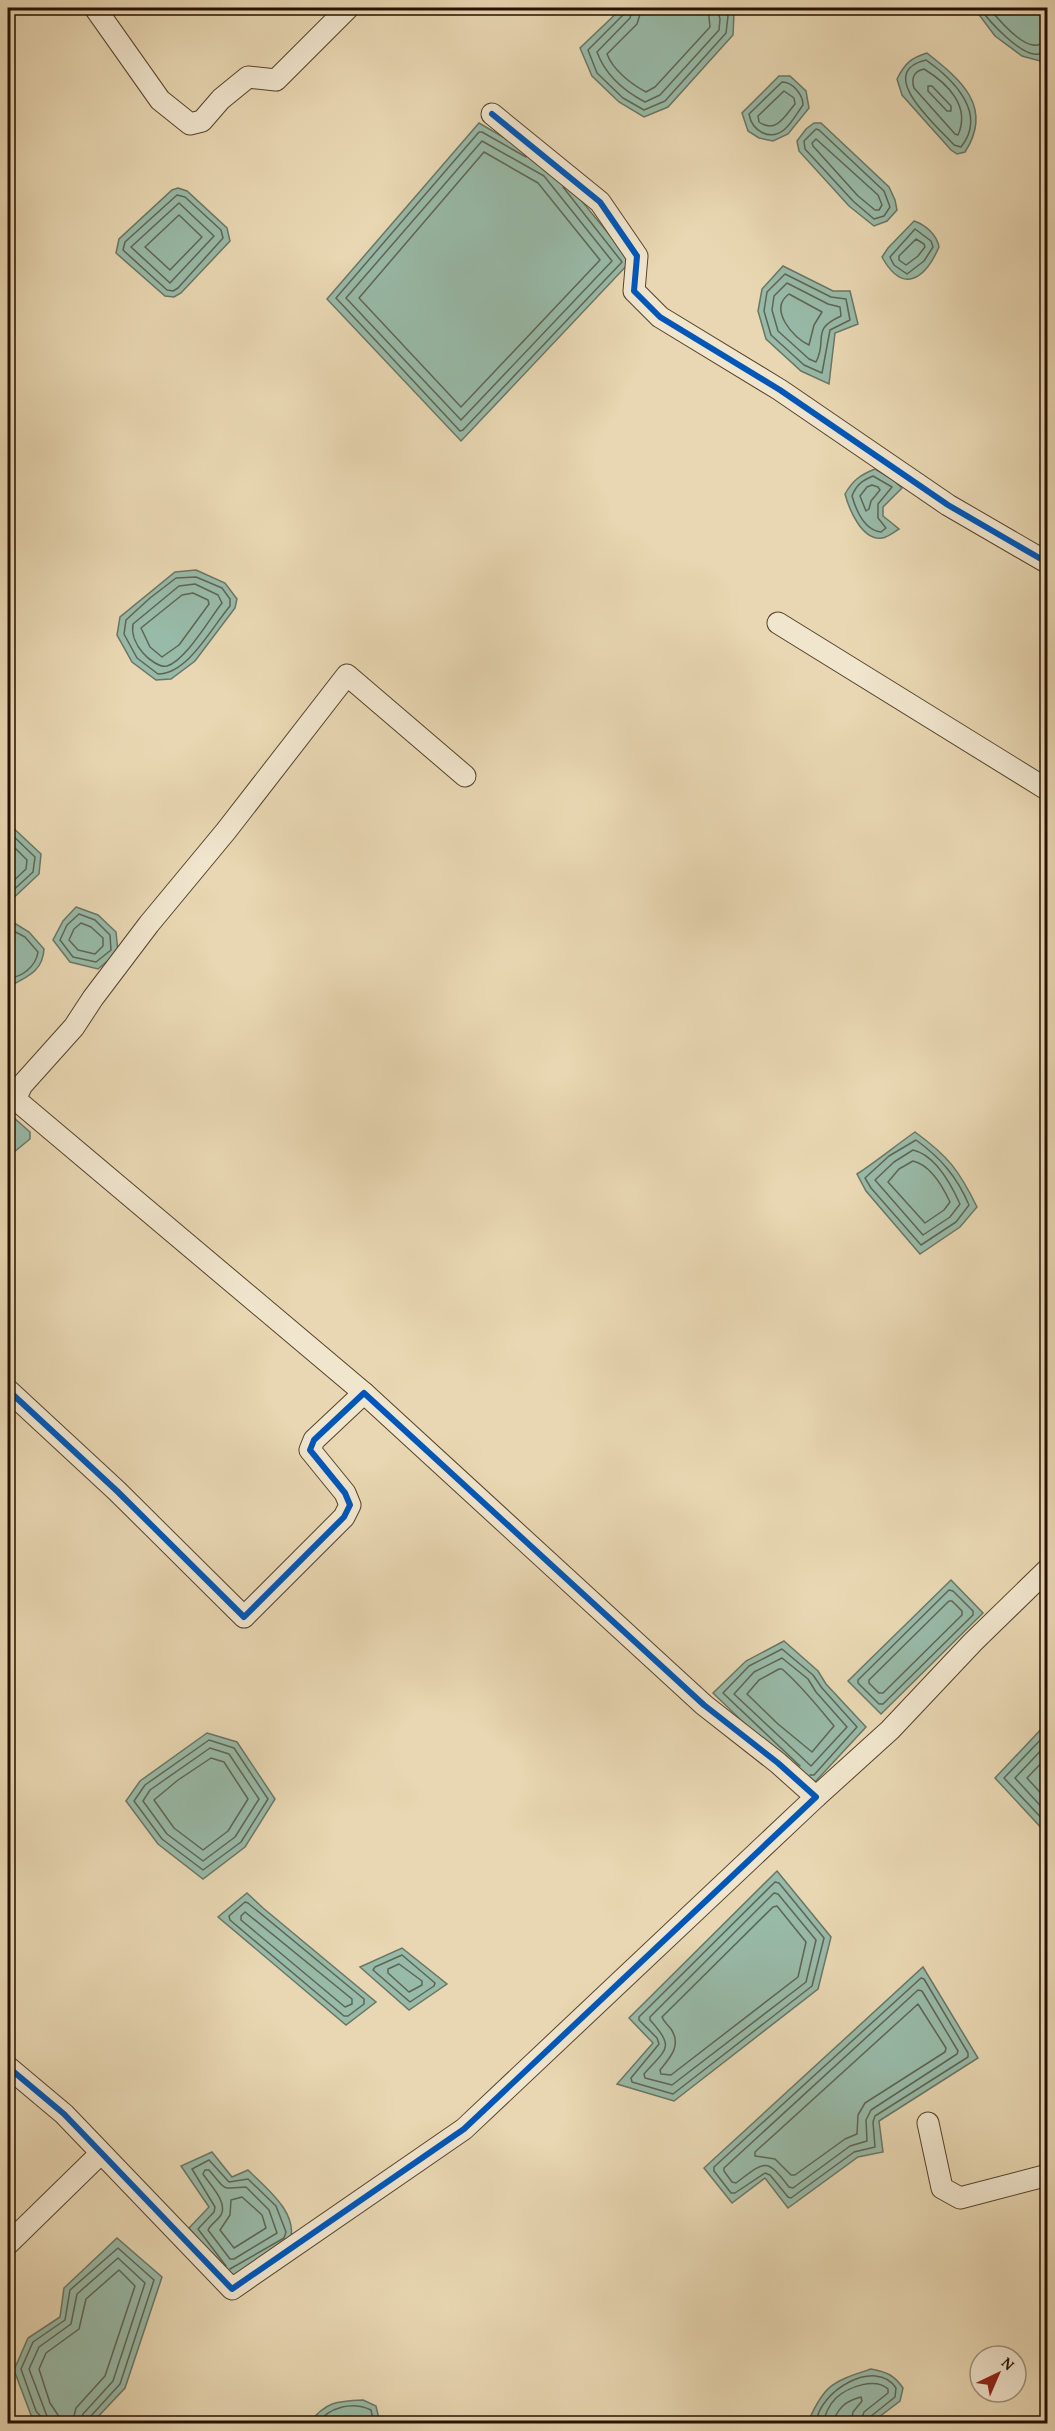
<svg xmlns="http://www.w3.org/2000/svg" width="1055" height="2431" font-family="'Gentium Book Plus',serif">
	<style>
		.water { fill: #98baa8; stroke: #6a7665; stroke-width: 1.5 }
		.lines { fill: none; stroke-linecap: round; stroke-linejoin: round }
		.shore { stroke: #5e6554; stroke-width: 1.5 }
		.street-casing { stroke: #56422c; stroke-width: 23 }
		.street { stroke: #f0e5cd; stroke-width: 21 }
		.cycleway-casing { stroke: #f0e5cd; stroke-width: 10 }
		.cycleway { stroke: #0057b8; stroke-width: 6 }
	</style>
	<rect width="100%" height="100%" fill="#e8d7b2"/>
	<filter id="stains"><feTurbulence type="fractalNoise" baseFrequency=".00333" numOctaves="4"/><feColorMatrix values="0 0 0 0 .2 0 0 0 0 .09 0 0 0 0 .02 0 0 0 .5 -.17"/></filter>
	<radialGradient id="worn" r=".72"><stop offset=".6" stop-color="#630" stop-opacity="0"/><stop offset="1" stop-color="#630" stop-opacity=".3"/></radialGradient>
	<g class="water">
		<polygon points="622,8 729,8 734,13 733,35 668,107 644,117 619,102 592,76 580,48"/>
		<polygon points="974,8 1047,8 1047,55 1040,61 1022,56 995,36"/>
		<path d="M927 53C961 80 994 107 965 152L957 154 951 150 902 95 897 79C905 63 911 58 927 53Z"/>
		<polygon points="779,76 790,76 806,91 809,108 788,134 773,141 759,138 748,131 742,113"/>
		<polygon points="479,123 553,166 631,261 461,441 327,299"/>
		<polygon points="814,123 821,123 889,187 895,200 897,210 887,221 874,226 849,206 799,151 797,141 806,129"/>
		<polygon points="178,188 187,191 227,228 230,241 181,293 174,297 165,296 116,253 119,239 172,190"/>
		<path d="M914 221C926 225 937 235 939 247 925 279 903 295 882 257L888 248Z"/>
		<polygon points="783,266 833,291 850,291 858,324 835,333 829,384 801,371 766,339 758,311 762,289"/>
		<path d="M875 469 892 479 902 488 883 507V516L899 529C894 532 888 537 882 538 862 541 849 509 845 494 853 480 860 475 875 469Z"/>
		<polygon points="196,570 225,583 237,599 235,608 195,661 171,679 156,680 132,662 117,635 120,617 175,572"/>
		<polygon points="8,823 41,854 39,874 8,903"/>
		<polygon points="76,907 98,915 116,932 118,952 98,969 70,962 53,940 63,921"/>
		<path d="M11 921 29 932 44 949C43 970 29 976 12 985L8 981V923Z"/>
		<polygon points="13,1117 30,1132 30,1139 8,1157 8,1118"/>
		<path d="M915 1132C948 1156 959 1170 977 1207L960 1227 920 1254 866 1191 857 1174C877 1161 895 1146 915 1132Z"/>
		<polygon points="951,1580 983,1613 881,1714 848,1681"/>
		<polygon points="784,1641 818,1671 826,1684 866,1727 815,1782 803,1780 713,1693 746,1661"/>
		<polygon points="1047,1723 1047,1834 995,1778"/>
		<polygon points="207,1733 237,1742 275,1799 245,1847 203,1879 158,1844 126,1801 140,1781"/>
		<polygon points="777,1871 831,1937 818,1989 674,2101 617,2084 653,2043 629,2018"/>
		<polygon points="247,1893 263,1908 376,2002 346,2025 218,1917"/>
		<polygon points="402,1948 447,1984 409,2010 360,1967"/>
		<polygon points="923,1967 978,2058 879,2121 883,2152 858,2157 788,2208 765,2178 732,2203 704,2168"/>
		<path d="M212 2152 232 2177 248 2170C266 2188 299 2213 290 2241L229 2278 189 2228 209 2207 181 2166Z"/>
		<polygon points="117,2238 162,2277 125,2388 92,2423 39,2423 31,2415 14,2370 28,2338 60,2317 64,2288"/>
		<path d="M871 2369C887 2372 894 2375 903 2388L900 2401 871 2423H811L809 2420C825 2383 835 2381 871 2369Z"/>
		<path d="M363 2400 376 2406 380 2423H309C326 2402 336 2401 363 2400Z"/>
	</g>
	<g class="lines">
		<g class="shore">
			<polyline points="626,8 624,14 588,50 597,73 623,98 644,110 665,101 726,33 728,16 725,8"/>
			<path d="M633 8 630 18 597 52C605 74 624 91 645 102L660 95 719 30 720 19 717 8"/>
			<path d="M642 8 637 24 607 54C613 70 631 84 646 92L655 87 710 27 708 8"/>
			<path d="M980 8C988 20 1022 58 1039 54 1042 53 1044 51 1048 51"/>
			<path d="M989 8C998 19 1018 43 1033 45 1038 46 1042 43 1048 43"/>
			<path d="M926 60C953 79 988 113 961 147L954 145C938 127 873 72 926 60Z"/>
			<path d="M924 69C947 83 971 106 958 135L955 134 914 88C911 78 914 71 924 69Z"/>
			<path d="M782 82C793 82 803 95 803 105 797 113 792 123 785 129 770 142 752 131 749 114Z"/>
			<polygon points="928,86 932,86 951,106 951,111 947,111 928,91"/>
			<path d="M784 91 794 98 795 104C785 116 776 134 759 122L758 116Z"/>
			<polygon points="816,129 819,130 884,191 890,207 884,216 874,219 853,201 805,149 804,141"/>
			<polygon points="816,139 878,195 882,205 879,210 875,210 858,196 813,146 812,143"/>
			<polygon points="482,141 544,176 612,261 461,420 346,298"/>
			<polygon points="484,152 538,183 600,260 461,407 359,298"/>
			<polyline points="526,157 482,132 479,132 336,298 460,431 463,430 622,262 563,187"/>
			<polygon points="177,195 185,197 221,230 223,238 178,288 173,291 167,290 123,250 125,242"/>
			<polygon points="179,203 214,236 170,283 131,247"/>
			<polygon points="179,215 202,237 170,270 145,247"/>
			<polygon points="915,229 931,241 933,247 924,261 907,274 894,265 890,257"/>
			<polygon points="916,239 924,244 925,247 918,256 906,265 899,260 899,256"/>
			<polygon points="785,274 831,297 846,299 850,320 830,330 822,373 804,365 771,335 764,311 767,292"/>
			<path d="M787 283 828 304 840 307 841 316C810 330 828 339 816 362L809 359 778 331 772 310 774 296Z"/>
			<path d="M789 294 822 312 814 325 809 345C793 338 768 309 789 294Z"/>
			<path d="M873 476 892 487 878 504V518L886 528 881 532C864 530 856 510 852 496 856 485 863 480 873 476Z"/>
			<polygon points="872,485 878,487 880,490 871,501 869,509 866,511 860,496 867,487"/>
			<path d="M196 577 222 588 230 599V606C212 627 188 674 158 674L137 658 124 634 126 620 150 598 176 578Z"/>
			<path d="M195 584 218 595 222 603C210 618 186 660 167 666 160 668 148 659 143 653 136 645 131 634 133 624L179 586Z"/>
			<polygon points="193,593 208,600 209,604 179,645 162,657 150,647 141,628 182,595"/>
			<polyline points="8,831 35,857 33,872 8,895"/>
			<polyline points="8,841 27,860 26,869 8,886"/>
			<polygon points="79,914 95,920 110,935 111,950 96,962 73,957 60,940 67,925"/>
			<polygon points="81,923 91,927 103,938 103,946 95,954 78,950 69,940 74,929"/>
			<path d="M8 928 25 937 38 952C36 966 21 979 8 977"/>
			<path d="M916 1140C941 1158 957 1177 969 1205L956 1222 921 1245 871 1188 865 1178 889 1156Z"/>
			<path d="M913 1150C935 1155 951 1184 960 1204L950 1217 923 1235 875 1180 894 1162Z"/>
			<path d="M913 1161C930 1165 943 1187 950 1202L944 1210 925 1223 888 1182 899 1169Z"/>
			<polygon points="949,1590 953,1591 973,1611 973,1615 883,1704 879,1704 858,1683 858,1680"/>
			<polygon points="949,1601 952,1601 962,1611 962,1615 883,1693 879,1693 869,1683 869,1680"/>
			<polygon points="782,1658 808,1679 816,1692 847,1727 811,1766 734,1694 754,1672"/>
			<path d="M779 1669H782C802 1686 818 1707 834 1726L812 1752 778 1724 747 1694 759 1680Z"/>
			<polyline points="1048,1732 1004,1778 1048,1825"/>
			<polygon points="209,1740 234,1748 268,1799 241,1842 203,1870 162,1839 134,1801 145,1785"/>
			<polyline points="1048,1743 1015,1778 1048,1814"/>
			<polygon points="210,1748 229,1754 259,1799 235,1837 203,1861 167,1834 143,1801 150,1790"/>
			<polyline points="1048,1756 1027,1778 1048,1801"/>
			<polygon points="211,1758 224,1762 248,1799 228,1831 203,1850 174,1828 154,1800 178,1780"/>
			<polyline points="800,1766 723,1693 749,1666 782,1649 813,1675 822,1688 857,1727 814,1775 810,1775"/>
			<polygon points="775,1882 779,1883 824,1938 812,1986 673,2094 632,2082 631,2078 659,2044 657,2038 639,2020 639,2017"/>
			<path d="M774 1893 778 1894 816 1940 806 1982 672 2085 645 2078 644 2074C666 2049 676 2048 650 2020V2017Z"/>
			<polygon points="245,1902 248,1903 364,1999 364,2004 348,2016 344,2016 230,1920 229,1916"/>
			<path d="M777 1906 806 1942 798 1977 671 2075 661 2074 660 2070C670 2058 682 2045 671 2029 667 2024 664 2022 662 2017L773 1907Z"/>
			<polygon points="245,1912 352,1999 352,2004 345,2007 241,1920 241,1916"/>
			<polygon points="402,1955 435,1983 434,1986 410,2002 373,1970 375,1967"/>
			<polygon points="399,1964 422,1981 422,1985 409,1992 388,1973 388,1969"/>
			<polygon points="921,1978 924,1979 968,2053 968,2057 875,2116 873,2122 875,2147 854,2152 791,2198 788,2197 770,2175 765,2173 735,2193 731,2193 714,2171 714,2167"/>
			<path d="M918 1990 922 1991 958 2051 957 2054 871 2110 866 2120 867 2141 850 2146 793 2188 789 2187C766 2157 765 2161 736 2183L732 2182 724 2171V2168Z"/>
			<polygon points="918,2004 946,2048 945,2052 865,2103 858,2115 857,2134 845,2139 795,2175 791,2175 775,2159 755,2156 755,2152"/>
			<path d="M205 2170H209C227 2191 220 2189 246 2187L269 2210 277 2233 234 2259H230L208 2230C211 2224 217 2221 221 2215 228 2202 210 2185 203 2174Z"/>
			<polygon points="242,2197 262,2215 266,2228 234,2248 220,2230 230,2215 231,2200"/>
			<polyline points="226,2266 198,2229 214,2212 215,2207 192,2169 209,2160 229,2182 248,2179 276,2206 286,2232 284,2238 230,2269"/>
			<polyline points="43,2424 42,2418 36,2411 21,2369 33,2342 65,2320 70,2290 118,2248 154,2280 120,2384 90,2417 88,2424"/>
			<polyline points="50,2424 29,2369 39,2347 71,2324 77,2294 118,2258 145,2283 113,2381 83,2414 81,2424"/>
			<polyline points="59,2424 58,2415 50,2403 39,2369 46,2353 79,2329 86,2299 119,2270 135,2286 105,2376 76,2408 72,2424"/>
			<path d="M317 2424C329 2407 352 2401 371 2410L374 2424"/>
			<path d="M816 2424C818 2391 876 2357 896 2388L895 2397 870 2417 868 2424"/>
			<path d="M823 2424C825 2414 829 2405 836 2398 848 2387 875 2377 888 2389V2393L864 2412 860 2424"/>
			<path d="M832 2424C838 2408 845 2401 861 2397L862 2401 853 2412 851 2424"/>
		</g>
		<g class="street-casing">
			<g id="street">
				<polyline points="95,8 160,100 190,124 202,121 221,99 248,77 276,80 348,8"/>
				<polyline points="492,114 600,202 637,256 634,291 660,317 780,390 948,505 1048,563"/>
				<polyline points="778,623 1048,790"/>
				<polyline points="8,1092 15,1099 22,1085 74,1027 93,998 149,924 226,831 347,675 465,776"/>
				<polyline points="8,1099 15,1099 364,1393"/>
				<polyline points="8,1393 9,1391 117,1491 244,1617 344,1517 350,1505 345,1493 310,1450 314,1440 364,1393 704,1705 778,1763 816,1797 464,2129 232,2289 64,2114 8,2067"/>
				<polyline points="816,1797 890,1730 973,1642 1048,1569"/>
				<polyline points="928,2123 942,2188 960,2198 1048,2175"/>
				<polyline points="8,2244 96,2158"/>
			</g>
		</g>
		<use href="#street" class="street"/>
		<g class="cycleway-casing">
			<g id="cycleway">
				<polyline points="492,114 600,202 637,256 634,291 660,317 780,390 948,505 1048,563"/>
				<polyline points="8,1393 9,1391 117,1491 244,1617 344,1517 350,1505 345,1493 310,1450 314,1440 364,1393 704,1705 778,1763 816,1797 464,2129 232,2289 64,2114 8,2067"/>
			</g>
		</g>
		<use href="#cycleway" class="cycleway"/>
	</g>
	<rect width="1055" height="2431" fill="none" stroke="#e8d7b2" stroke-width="30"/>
	<rect x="9" y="9" width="1037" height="2413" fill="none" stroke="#251000" stroke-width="3"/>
	<rect x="15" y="15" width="1025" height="2401" fill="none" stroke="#251000" stroke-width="1.5"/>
	<g transform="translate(998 2374) rotate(44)"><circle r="28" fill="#f0e5cd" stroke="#9f907b" stroke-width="1.5"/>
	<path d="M0-4.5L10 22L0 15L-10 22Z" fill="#8f2418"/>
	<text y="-9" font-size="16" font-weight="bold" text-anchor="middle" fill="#251000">N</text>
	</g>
	<rect width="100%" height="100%" filter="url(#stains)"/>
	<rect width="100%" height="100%" fill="url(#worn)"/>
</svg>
